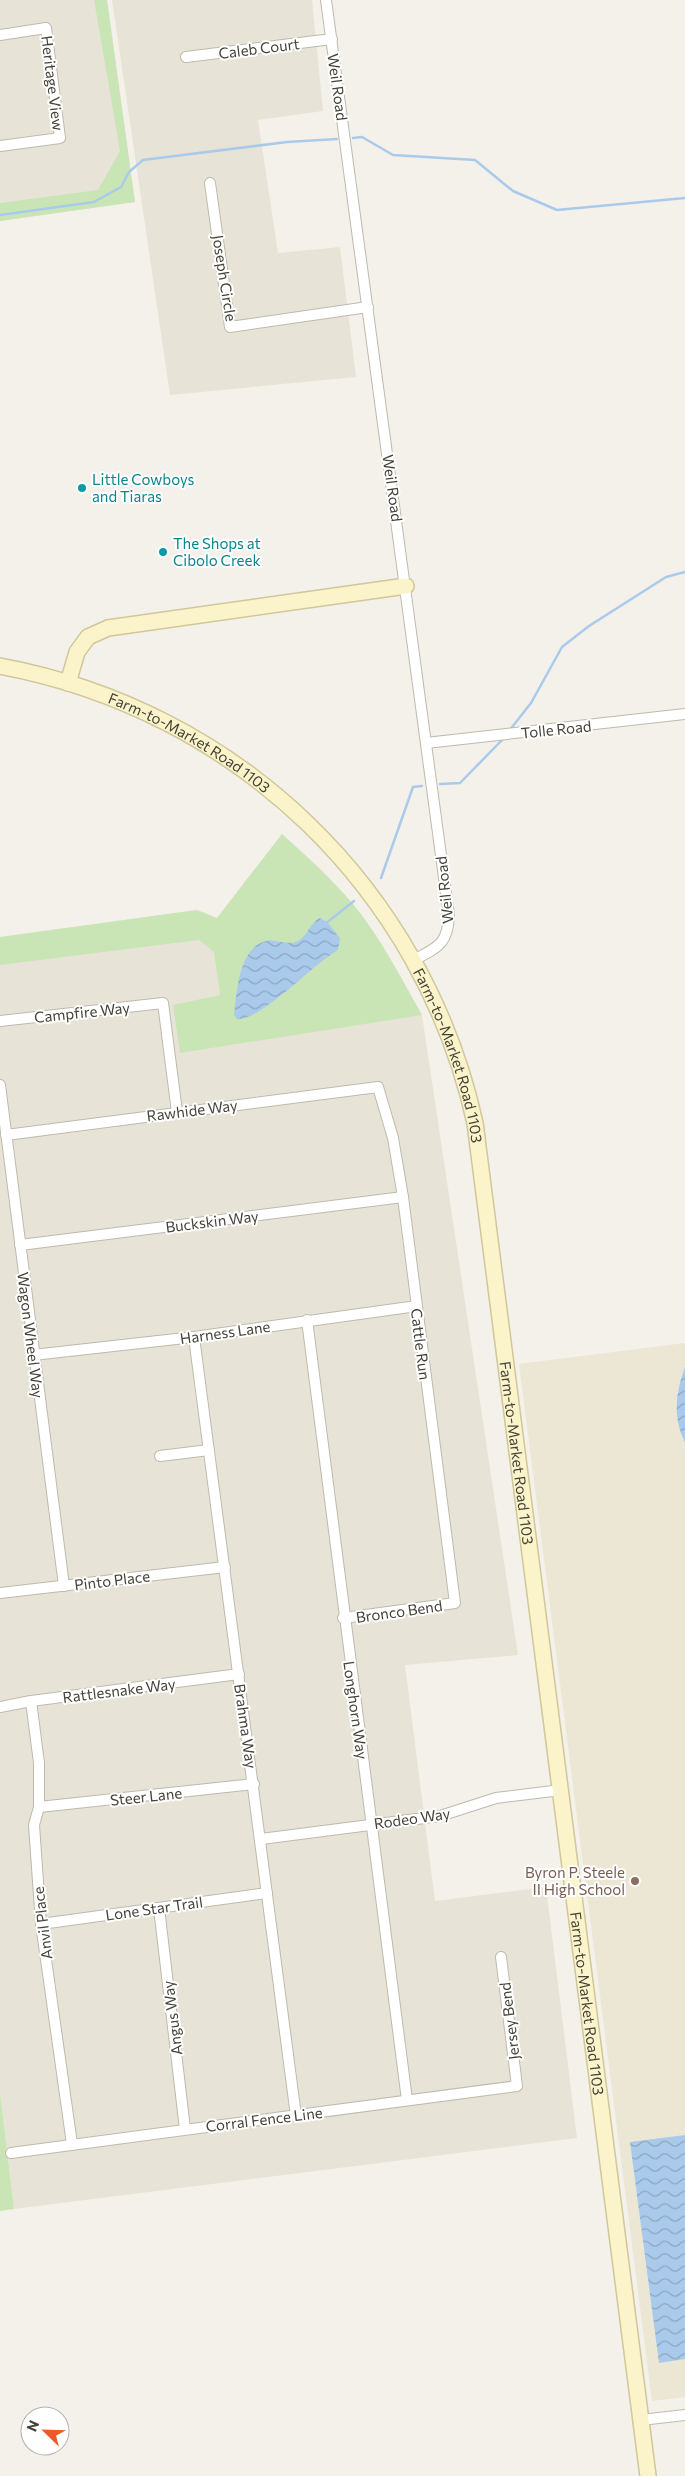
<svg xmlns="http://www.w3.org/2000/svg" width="685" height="2476" font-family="Commissioner,sans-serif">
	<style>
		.residential { fill: #e7e4d7 }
		.education { fill: #ebe7d4 }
		.green { fill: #cae5b5 }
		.water { fill: url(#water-waves) }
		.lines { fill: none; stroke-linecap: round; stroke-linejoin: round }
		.stream { stroke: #aacaec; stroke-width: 2.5 }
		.minor-casing { stroke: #bebaac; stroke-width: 12 }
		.secondary-casing { stroke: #d0c79b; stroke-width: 18 }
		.minor { stroke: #fff; stroke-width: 10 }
		.secondary { stroke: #fbf4cb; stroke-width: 15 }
		.culture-dot { fill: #0f9aa8; stroke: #fff; stroke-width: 2 }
		.education-dot { fill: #8d6e63; stroke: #fff; stroke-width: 2 }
		.labels { text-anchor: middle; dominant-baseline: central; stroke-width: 4; stroke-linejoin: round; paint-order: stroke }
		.street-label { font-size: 15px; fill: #464238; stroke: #fff }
		.culture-label { font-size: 15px; fill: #0d838f; stroke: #fff; text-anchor: start }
		.education-label { font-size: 15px; fill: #785e54; stroke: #fff; text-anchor: end }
	</style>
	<defs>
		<pattern id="water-waves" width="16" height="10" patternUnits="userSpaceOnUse" patternTransform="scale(1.25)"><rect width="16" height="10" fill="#aacaec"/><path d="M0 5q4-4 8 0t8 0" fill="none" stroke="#8ca6c0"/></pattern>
	</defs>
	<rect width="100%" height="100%" fill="#f3f1e9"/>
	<g class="residential">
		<polygon points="0,0 107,0 135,202 0,221"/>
		<polygon points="112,0 312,0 323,111 258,120 278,253 340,247 356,377 170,395"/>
		<polygon points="282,834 322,870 354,906 390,959 422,1015 518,1655 405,1665 435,1901 546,1887 577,2138 14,2209 0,2092 0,937 197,910 217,918"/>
	</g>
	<polygon class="education" points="685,1343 685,2397 652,2401 519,1364"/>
	<g class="green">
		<polygon points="94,0 107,0 135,202 0,221 0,203 98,190 120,151"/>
		<path d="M282 834C307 857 332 879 353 904 381 938 401 978 422 1015L180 1053 173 1005 220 995 214 952 199 940 0 965V937L197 910 217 918Z"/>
		<polygon points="0,2092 14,2209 0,2211"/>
	</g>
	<g class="water">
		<path d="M320 918 327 922 340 938 338 950C313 964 261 1021 237 1019L234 1015C237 993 238 948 266 941 275 939 287 945 296 942 308 937 309 923 320 918Z"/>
		<path d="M685 1367V1442C672 1417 676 1392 685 1367Z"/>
		<polygon points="685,2135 685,2359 659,2363 630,2142"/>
	</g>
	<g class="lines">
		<g class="stream">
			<polyline points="353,138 362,137 393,155 475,160 513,191 557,210 685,198"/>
			<polyline points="0,215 94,202 121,187 129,172 143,160 287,142 337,139"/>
			<polyline points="509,731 531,703 562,647 589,626 666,577 685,572"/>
			<polyline points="440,784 460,783 504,738"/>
			<polyline points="381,878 413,787 422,786"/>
			<polyline points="325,924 354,901"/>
		</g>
		<g class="minor-casing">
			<g id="minor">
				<path d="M326 0 449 915C448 944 438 947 414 960"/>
				<polyline points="0,35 46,28 60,138 0,146"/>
				<polyline points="186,57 332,39"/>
				<polyline points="210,183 230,327 368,307"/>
				<polyline points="426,743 685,714"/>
				<polyline points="0,1021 163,1003 177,1112"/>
				<polyline points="0,1085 64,1586"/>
				<polyline points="6,1135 378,1087 393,1138 403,1197 455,1603 343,1618"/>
				<polyline points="20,1245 403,1197"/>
				<polyline points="307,1320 407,2100"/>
				<polyline points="194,1337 296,2116"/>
				<polyline points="33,1355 194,1337 417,1306"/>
				<polyline points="160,1456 209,1450"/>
				<polyline points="0,1593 225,1567"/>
				<polyline points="31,1701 39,1763 39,1807 34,1825 41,1924 72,2144"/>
				<polyline points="0,1707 31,1701 239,1674"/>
				<polyline points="39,1807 254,1784"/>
				<polyline points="261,1839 440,1816 496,1798 561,1790"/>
				<polyline points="159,1908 185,2129"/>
				<polyline points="41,1924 267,1893"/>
				<polyline points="11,2153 517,2086 501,1957"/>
				<polyline points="641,2420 685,2415"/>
			</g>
		</g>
		<g class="secondary-casing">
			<g id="secondary">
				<path id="s1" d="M0 666C237 710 423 888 475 1123L648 2476"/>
				<polyline points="68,683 77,652 88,637 108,628 406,586"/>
			</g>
		</g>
		<use href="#minor" class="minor"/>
		<use href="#secondary" class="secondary"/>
	</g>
	<g class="culture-dot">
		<circle cx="82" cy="488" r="5"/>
		<circle cx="163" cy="552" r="5"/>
	</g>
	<circle class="education-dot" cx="635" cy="1881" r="5"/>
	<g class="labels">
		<g class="street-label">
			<text transform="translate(259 48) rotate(-7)">Caleb Court</text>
			<text transform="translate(53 83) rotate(83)">Heritage View</text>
			<text transform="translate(338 87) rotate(82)">Weil Road</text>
			<text transform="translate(225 278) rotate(81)">Joseph Circle</text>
			<text transform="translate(393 488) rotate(82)">Weil Road</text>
			<text transform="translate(556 729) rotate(-6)">Tolle Road</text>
			<text stroke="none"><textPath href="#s1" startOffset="206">Farm-to-Market Road 1103</textPath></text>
			<text transform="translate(444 890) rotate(-96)">Weil Road</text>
			<text transform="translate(82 1012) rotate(-6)">Campfire Way</text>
			<text stroke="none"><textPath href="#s1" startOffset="626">Farm-to-Market Road 1103</textPath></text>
			<text transform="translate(192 1110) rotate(-7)">Rawhide Way</text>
			<text transform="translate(212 1221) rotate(-7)">Buckskin Way</text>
			<text transform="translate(225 1332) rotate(-8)">Harness Lane</text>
			<text transform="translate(31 1335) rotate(83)">Wagon Wheel Way</text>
			<text transform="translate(421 1344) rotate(83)">Cattle Run</text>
			<text stroke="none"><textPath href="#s1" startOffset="1031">Farm-to-Market Road 1103</textPath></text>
			<text transform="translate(112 1580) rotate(-7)">Pinto Place</text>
			<text transform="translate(399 1611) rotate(-8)">Bronco Bend</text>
			<text transform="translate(119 1690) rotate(-7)">Rattlesnake Way</text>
			<text transform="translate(356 1710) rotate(82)">Longhorn Way</text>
			<text transform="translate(246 1726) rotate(82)">Brahma Way</text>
			<text transform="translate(146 1796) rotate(-6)">Steer Lane</text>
			<text transform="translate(412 1818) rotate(-8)">Rodeo Way</text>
			<text transform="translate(154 1908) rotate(-8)">Lone Star Trail</text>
			<text transform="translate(42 1923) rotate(-97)">Anvil Place</text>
			<text stroke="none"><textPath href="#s1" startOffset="1586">Farm-to-Market Road 1103</textPath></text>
			<text transform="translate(172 2018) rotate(-97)">Angus Way</text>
			<text transform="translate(509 2021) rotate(-97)">Jersey Bend</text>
			<text transform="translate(264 2119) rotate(-7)">Corral Fence Line</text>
		</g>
		<g class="culture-label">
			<text x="92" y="479">Little Cowboys<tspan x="92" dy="17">and Tiaras</tspan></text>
			<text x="173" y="543">The Shops at<tspan x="173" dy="17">Cibolo Creek</tspan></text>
		</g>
		<g class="education-label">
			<text x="625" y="1872">Byron P. Steele<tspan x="625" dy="17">II High School</tspan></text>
		</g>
	</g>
	<g transform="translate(45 2431) rotate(293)"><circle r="24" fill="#ffffff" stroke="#b5b3af"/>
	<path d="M0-4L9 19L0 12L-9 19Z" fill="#eb5a28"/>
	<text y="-8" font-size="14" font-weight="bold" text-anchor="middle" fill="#464238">N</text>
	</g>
</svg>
